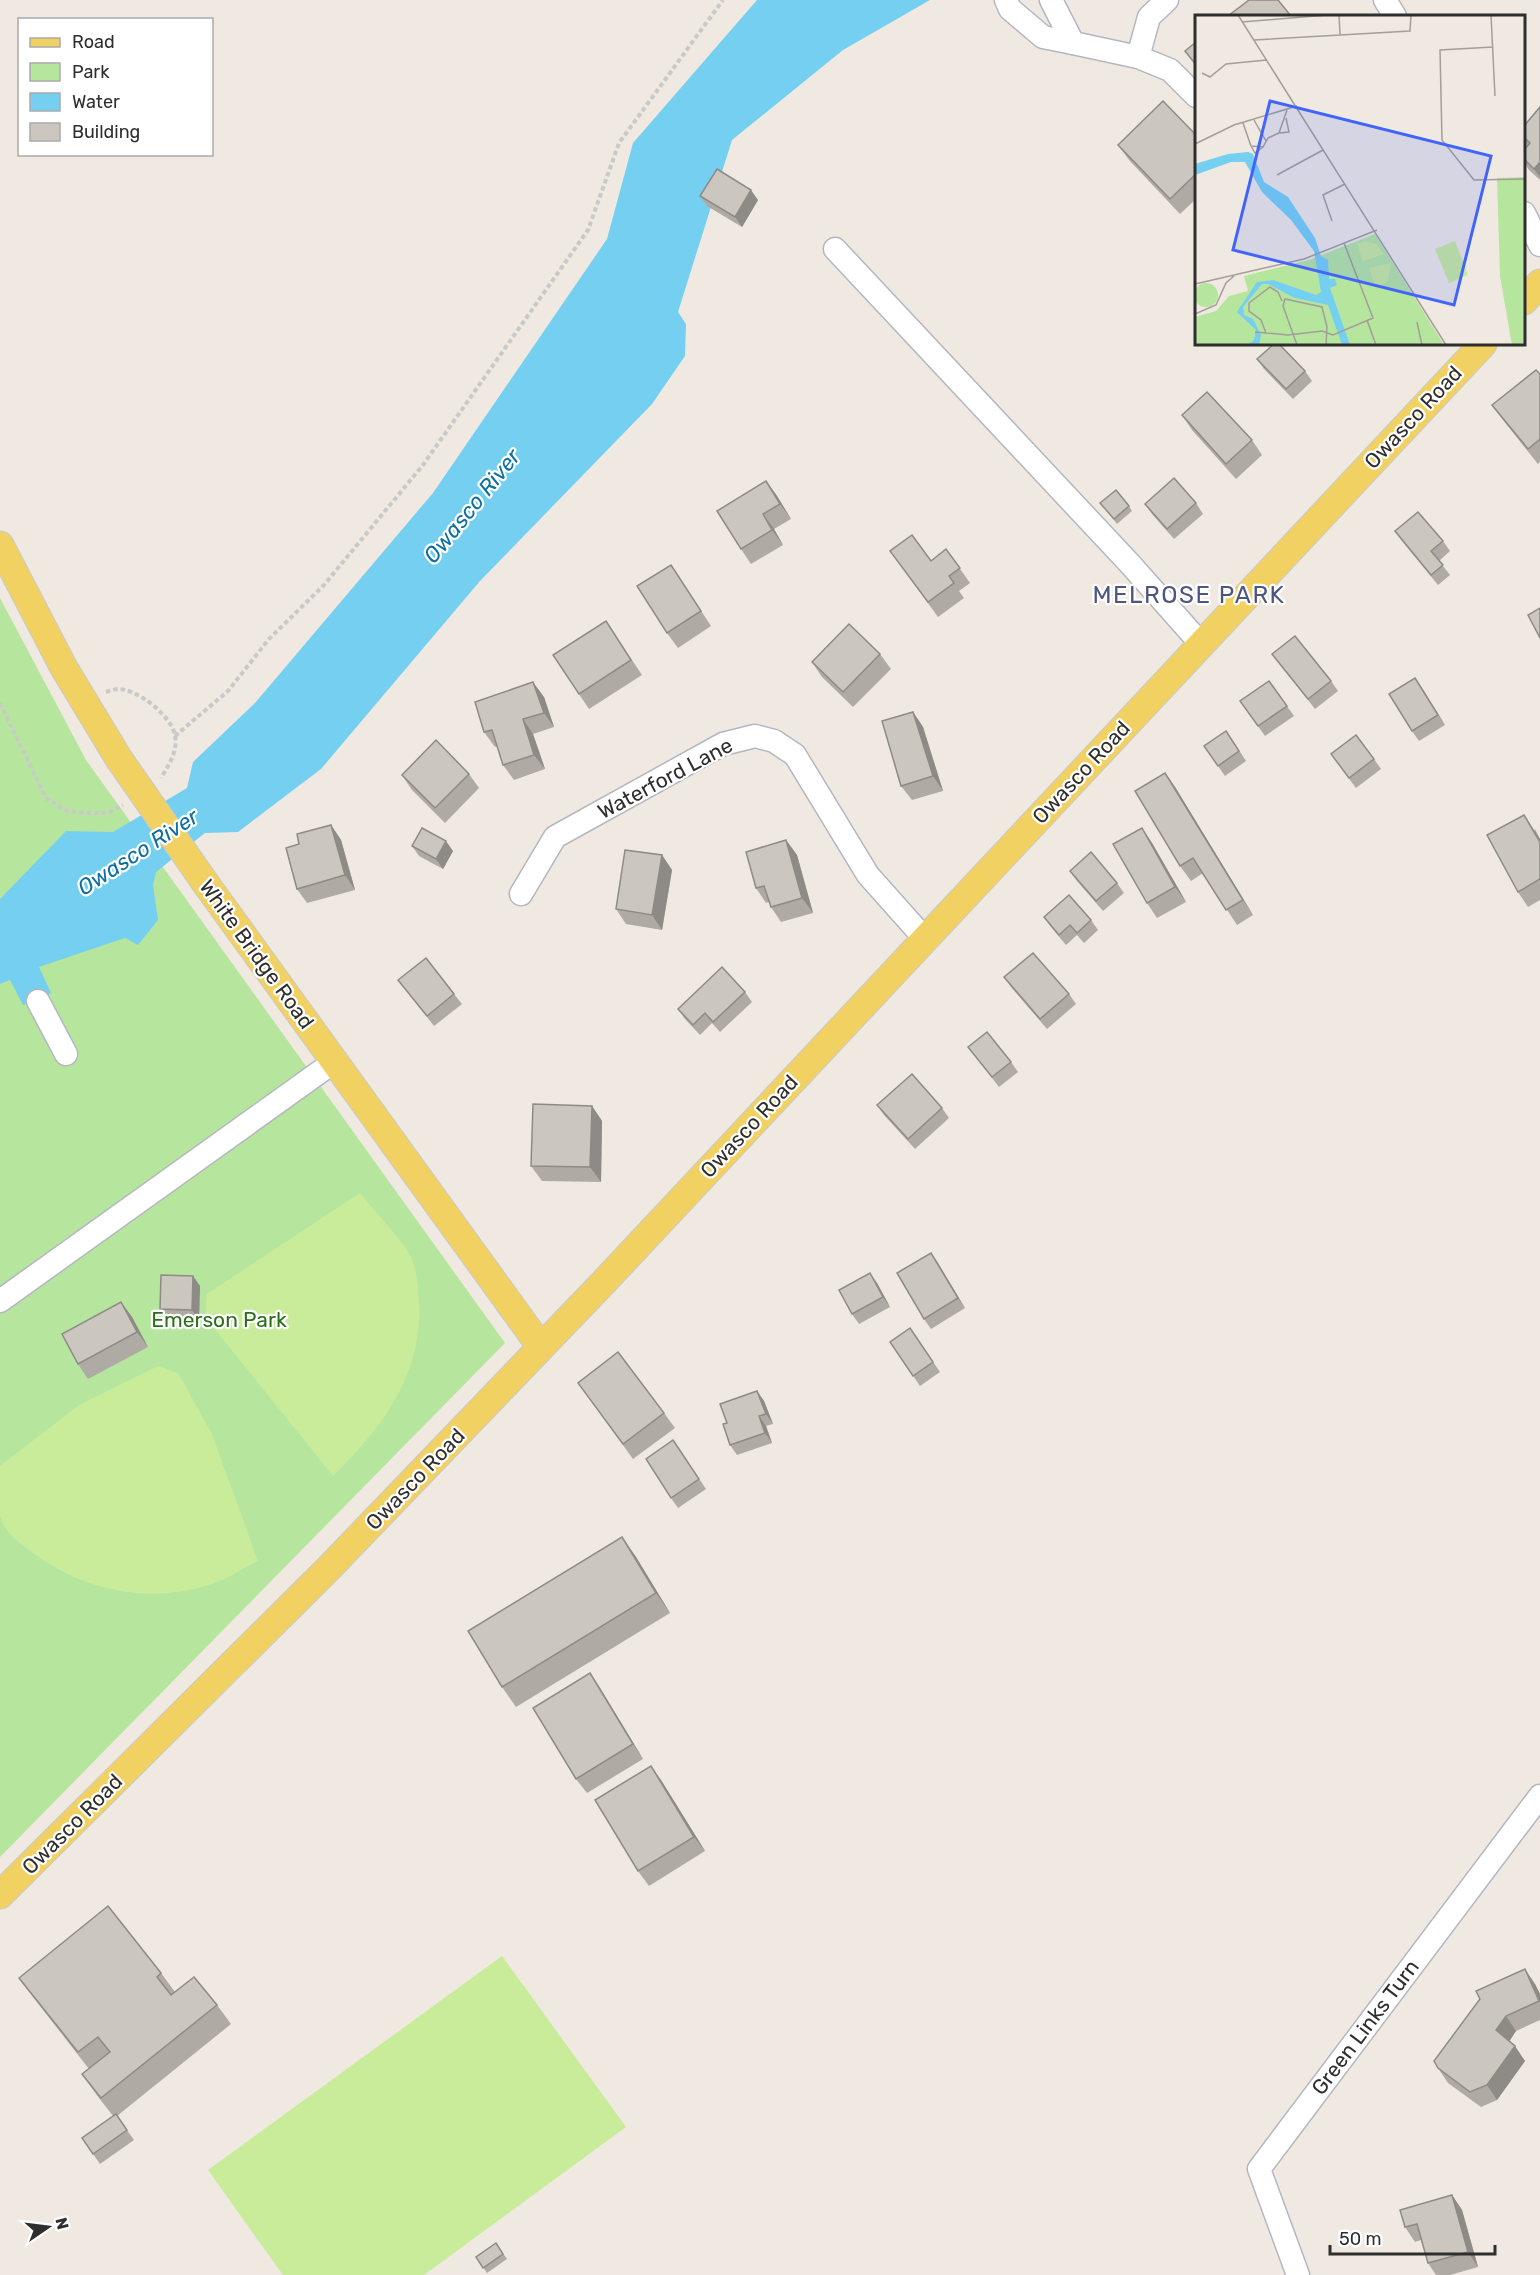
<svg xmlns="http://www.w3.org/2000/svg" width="1540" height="2275" font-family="Rubik,sans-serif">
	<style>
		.green { fill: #b6e59e }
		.pitch { fill: #c9ec9a }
		.water { fill: #75cff0 }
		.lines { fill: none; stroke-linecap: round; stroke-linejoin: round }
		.minor-casing { stroke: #b4b7c1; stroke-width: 25 }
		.major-casing { stroke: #c9c9c9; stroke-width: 29 }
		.path { stroke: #c9c9c9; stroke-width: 4; stroke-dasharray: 4.5 3; stroke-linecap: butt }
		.minor { stroke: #fff; stroke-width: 22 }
		.major { stroke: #f2d163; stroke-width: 27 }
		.major-bridge-casing { stroke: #c9c9c9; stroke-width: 29; stroke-linecap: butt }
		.major-bridge { stroke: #f2d163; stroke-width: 27 }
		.wall { fill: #afaba4 }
		.shaded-wall { fill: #8e8b86 }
		.building { fill: #cbc7bf; stroke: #8e8b86; stroke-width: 1.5 }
		.labels { text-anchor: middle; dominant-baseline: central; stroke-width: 4.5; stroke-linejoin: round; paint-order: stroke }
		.street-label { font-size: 21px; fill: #2e2e2e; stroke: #fff }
		.park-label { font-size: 21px; fill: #2c6e1b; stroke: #fff }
		.water-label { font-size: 22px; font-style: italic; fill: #0d6fa3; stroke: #fff }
		.quarter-label { font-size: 24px; letter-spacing: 1.5px; fill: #4d5680; stroke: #fff }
		.inset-road { fill: none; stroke: #a29e99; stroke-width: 1.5 }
		.view { fill: #4264fb; fill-opacity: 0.15; stroke: #4264fb; stroke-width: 3 }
		.inset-edge { fill: none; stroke: #2e2e2e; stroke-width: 3 }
	</style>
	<rect width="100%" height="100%" fill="#efe9e1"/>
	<polygon class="green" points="0,598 86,760 505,1343 0,1857"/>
	<g class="pitch">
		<path d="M360 1193C374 1211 401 1238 411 1257 417 1270 418 1289 419 1302 423 1374 382 1428 333 1476L205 1317 207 1294Z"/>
		<path d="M158 1366 178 1373 212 1434 258 1561C243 1568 228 1579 212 1584 151 1604 89 1592 37 1556 24 1546 4 1534 0 1516 0 1501 0 1481 0 1466L79 1405Z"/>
		<polygon points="502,1956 626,2127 424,2275 283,2275 208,2170"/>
	</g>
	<polygon class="water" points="757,0 930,0 843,50 732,140 678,312 686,324 685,356 652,404 480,581 321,769 238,832 205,833 156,872 153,885 158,920 138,945 125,938 39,967 51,993 38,1001 23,1005 10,980 0,984 0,899 66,831 113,832 187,788 193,762 255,703 433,493 607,239 633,143"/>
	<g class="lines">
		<g class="minor-casing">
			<g id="minor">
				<polyline points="1006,0 1010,9 1043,37 1073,43"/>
				<polyline points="1051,0 1073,43 1138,57 1170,70 1196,96"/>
				<polyline points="1385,0 1395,16"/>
				<polyline points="1138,57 1149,17 1167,0"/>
				<polyline points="1524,213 1540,245"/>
				<polyline points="835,249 1131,565 1201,644"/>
				<polyline points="521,894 555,837 723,744 755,736 774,741 795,755 868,875 925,939"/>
				<polyline points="38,1001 66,1054"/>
				<polyline points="0,1301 335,1061"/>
				<polyline points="1298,2275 1259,2169 1540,1796"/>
			</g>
		</g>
		<g class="major-casing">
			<g id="major">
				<polyline points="1524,301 1540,283"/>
				<polyline points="0,545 64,668 119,759"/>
				<polyline points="206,884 541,1347"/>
				<polyline points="0,1895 329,1568 602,1284 1483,344"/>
			</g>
		</g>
		<g class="path">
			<path d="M106 692C109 691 115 689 119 689 139 690 171 716 175 735 178 752 169 764 161 778"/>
			<polyline points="0,703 46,798 67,811 86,813 108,813 123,805"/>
			<polyline points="175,736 228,691 269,639 324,585 423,465 588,230 619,143 723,0"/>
		</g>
		<use href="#minor" class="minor"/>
		<use href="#major" class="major"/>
		<g class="major-bridge-casing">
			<polyline id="major-bridge" points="119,759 206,884"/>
		</g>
		<use href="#major-bridge" class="major-bridge"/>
	</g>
	<g class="wall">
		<polygon points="1540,107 1540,180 1529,170 1524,162 1524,150 1527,146 1524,141 1524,126"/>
		<polygon points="1197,136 1197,198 1180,214 1129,160 1118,145"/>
		<polygon points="700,196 758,200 742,227 707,206"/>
		<polygon points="1257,359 1305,371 1312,381 1293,399 1264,369"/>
		<polygon points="1540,374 1540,462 1538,464 1503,420 1492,405"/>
		<polygon points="1182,415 1252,440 1262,455 1236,479 1192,430"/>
		<polygon points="766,481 777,496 791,519 774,529 783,545 751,564 741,549"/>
		<polygon points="1101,503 1129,506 1132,511 1117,524"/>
		<polygon points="1196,503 1203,514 1174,539 1152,514 1145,504"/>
		<polygon points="1395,531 1443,541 1450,551 1439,561 1450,575 1438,585 1402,541"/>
		<polygon points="946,549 970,583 959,591 964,598 938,617 901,566 931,561"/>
		<polygon points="671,565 711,626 678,648 667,633"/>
		<polygon points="606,621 642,675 589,709 579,694"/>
		<polygon points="880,654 891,669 853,707 822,677 812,662"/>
		<polygon points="1272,654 1331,681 1338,691 1315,709"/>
		<polygon points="1415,678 1445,725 1419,741 1412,731"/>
		<polygon points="1269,681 1294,716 1265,736 1240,701"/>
		<polygon points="544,697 554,727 533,734 545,769 514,780 503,765 497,746 495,747 484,732"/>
		<polygon points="913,712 923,727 943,791 912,800 901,786"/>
		<polygon points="1233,741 1246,761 1225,776 1204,746"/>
		<polygon points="1331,754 1374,759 1381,769 1356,788"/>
		<polygon points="1165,773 1175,787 1253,915 1237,925 1203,873 1191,881 1180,866"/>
		<polygon points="469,774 479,788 445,823 412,790 402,775"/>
		<polygon points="331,825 341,840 355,890 307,903 297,889 299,844"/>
		<polygon points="1142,828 1152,843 1186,902 1157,918 1147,903"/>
		<polygon points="1535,829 1540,839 1540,900 1528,907 1518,892"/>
		<polygon points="786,840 797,855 813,913 781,922 771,907 769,902 766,903 756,888"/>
		<polygon points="412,846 453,851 443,869 419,856"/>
		<polygon points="662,855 672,870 662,930 626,924 616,909"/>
		<polygon points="1070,871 1117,883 1124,893 1103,911 1077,881"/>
		<polygon points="1044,917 1091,920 1098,930 1084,943 1077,935 1066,945 1051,927"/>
		<polygon points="1004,977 1069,994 1076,1004 1047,1029 1011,987"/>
		<polygon points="398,980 454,994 462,1004 434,1026"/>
		<polygon points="745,992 752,1002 720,1032 712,1023 700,1035 685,1019 678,1009"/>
		<polygon points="968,1047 1011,1062 1018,1072 999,1087"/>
		<polygon points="877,1105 942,1108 949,1118 915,1149 884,1115"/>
		<polygon points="592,1106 602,1121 601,1182 542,1181 531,1166"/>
		<polygon points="931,1253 965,1308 931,1329 924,1319"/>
		<polygon points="193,1276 200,1286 199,1320 167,1319 160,1309"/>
		<polygon points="877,1283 890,1307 859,1324 852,1314"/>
		<polygon points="121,1302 132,1317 148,1347 88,1379 78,1364"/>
		<polygon points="910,1328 940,1372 920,1386 890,1342"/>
		<polygon points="578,1383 664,1413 675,1428 633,1459"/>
		<polygon points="757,1391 764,1401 773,1424 766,1426 772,1443 737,1455 730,1445 727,1423"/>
		<polygon points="673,1440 706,1489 678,1508 671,1498"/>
		<polygon points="622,1537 636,1557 670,1613 516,1707 502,1687"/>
		<polygon points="600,1688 643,1759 587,1793 576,1779"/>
		<polygon points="661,1780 705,1851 649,1886 638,1871"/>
		<polygon points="161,1973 175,1992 217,2005 231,2024 117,2116 134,2140 100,2164 82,2138 113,2116 96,2094 82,2074 89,2069 33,1997 19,1978"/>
		<polygon points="1535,1984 1540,1994 1540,2020 1516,2031 1509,2041 1525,2061 1497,2100 1481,2107 1448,2083 1438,2068"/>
		<polygon points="1452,2195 1462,2210 1478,2267 1450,2275 1436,2275 1428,2263 1421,2240 1415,2242 1405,2227"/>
		<polygon points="496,2243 507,2259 487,2273 476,2257"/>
	</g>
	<g class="shaded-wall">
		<polygon points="1540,162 1540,177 1534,169"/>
		<polygon points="751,190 758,200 742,227 735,217"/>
		<polygon points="766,481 777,496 791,519 780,504"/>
		<polygon points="763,514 774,529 783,545 772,530"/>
		<polygon points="1415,678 1422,688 1445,725 1438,715"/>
		<polygon points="533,682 544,697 554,727 544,713"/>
		<polygon points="913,712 923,727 943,791 933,776"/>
		<polygon points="523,719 533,734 545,769 534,755"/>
		<polygon points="1165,773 1175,787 1253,915 1243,900"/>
		<polygon points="1524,815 1540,839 1540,842"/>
		<polygon points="331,825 341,840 355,890 345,875"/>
		<polygon points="1142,828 1152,843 1186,902 1175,887"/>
		<polygon points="786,840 797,855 813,913 802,898"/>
		<polygon points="446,841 453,851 443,869 436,859"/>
		<polygon points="662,855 672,870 662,930 652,915"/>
		<polygon points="592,1106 602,1121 601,1182 590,1167"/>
		<polygon points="931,1253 938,1263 965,1308 958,1298"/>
		<polygon points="870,1273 877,1283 890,1307 883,1297"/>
		<polygon points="193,1276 200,1286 199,1320 192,1310"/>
		<polygon points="121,1302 132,1317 148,1347 137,1332"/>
		<polygon points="757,1391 764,1401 773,1424 766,1414"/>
		<polygon points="759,1416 766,1426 772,1443 765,1433"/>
		<polygon points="622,1537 636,1557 670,1613 656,1593"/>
		<polygon points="590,1673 600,1688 643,1759 633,1744"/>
		<polygon points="651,1766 661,1780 705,1851 694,1837"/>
		<polygon points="1525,1969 1535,1984 1540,1994 1540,2002"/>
		<polygon points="1506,2016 1516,2031 1507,2045 1496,2030"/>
		<polygon points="1515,2046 1525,2061 1497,2100 1487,2085"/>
		<polygon points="1452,2195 1462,2210 1478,2267 1468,2252"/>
	</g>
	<g class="building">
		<polygon points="1249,0 1278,0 1291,16 1228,16"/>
		<polygon points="1197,41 1197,66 1185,51"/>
		<polygon points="1163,101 1197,136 1197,173 1170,199 1118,145"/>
		<polygon points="1540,107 1540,162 1534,169 1524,159 1524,150 1530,143 1524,137 1524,126"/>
		<polygon points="717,169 751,190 735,217 700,196"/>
		<polygon points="1274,344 1279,344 1305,371 1286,389 1257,359"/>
		<polygon points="1536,370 1540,374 1540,439 1528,449 1492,405"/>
		<polygon points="1207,392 1252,440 1226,464 1182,415"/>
		<polygon points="1174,478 1196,503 1167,529 1145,504"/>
		<polygon points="766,481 780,504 763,514 772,530 741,549 717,511"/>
		<polygon points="1116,490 1129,506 1114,519 1100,503"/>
		<polygon points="1418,512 1443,541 1431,551 1443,565 1431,575 1395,531"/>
		<polygon points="912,535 931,561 946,549 960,568 949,576 954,583 928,602 890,551"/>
		<polygon points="671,565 701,611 667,633 637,586"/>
		<polygon points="1540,608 1540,638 1528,615"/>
		<polygon points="606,621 631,660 579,694 553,655"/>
		<polygon points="849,624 880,654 843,692 812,662"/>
		<polygon points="1295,636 1331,681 1308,699 1272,654"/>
		<polygon points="1415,678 1438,715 1412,731 1389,694"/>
		<polygon points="1269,681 1287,706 1258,726 1240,701"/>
		<polygon points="533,682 544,713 523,719 534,755 503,765 492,730 484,732 475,702"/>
		<polygon points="913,712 933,776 901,786 882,721"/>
		<polygon points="1226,731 1239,751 1218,766 1204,746"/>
		<polygon points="1356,735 1374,759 1349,778 1331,754"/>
		<polygon points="436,740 469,774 435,808 402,775"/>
		<polygon points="1165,773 1243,900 1226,910 1193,858 1180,866 1135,791"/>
		<polygon points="1524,815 1540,842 1540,879 1518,892 1487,835"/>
		<polygon points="331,825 345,875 297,889 286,848 299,844 297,834"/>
		<polygon points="422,828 446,841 436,859 412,846"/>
		<polygon points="1142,828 1175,887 1147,903 1113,844"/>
		<polygon points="786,840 802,898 771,907 764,886 756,888 746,852"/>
		<polygon points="625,850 662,855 652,915 616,909"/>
		<polygon points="1091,852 1117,883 1096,901 1070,871"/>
		<polygon points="1069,895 1091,920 1077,933 1070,925 1059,935 1044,917"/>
		<polygon points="1033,953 1069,994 1040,1019 1004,977"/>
		<polygon points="426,958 454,994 427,1016 398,980"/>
		<polygon points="722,967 745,992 713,1022 705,1013 693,1025 678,1009"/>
		<polygon points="987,1032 1011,1062 992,1077 968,1047"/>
		<polygon points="912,1074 942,1108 908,1139 877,1105"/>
		<polygon points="533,1104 592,1106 590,1167 531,1166"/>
		<polygon points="931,1253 958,1298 924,1319 897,1273"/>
		<polygon points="870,1273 883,1297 852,1314 839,1290"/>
		<polygon points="161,1275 193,1276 192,1310 160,1309"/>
		<polygon points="121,1302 137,1332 78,1364 62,1334"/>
		<polygon points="910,1328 933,1362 913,1376 890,1342"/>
		<polygon points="618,1352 664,1413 623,1444 578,1383"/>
		<polygon points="757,1391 766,1414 759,1416 765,1433 730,1445 723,1424 727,1423 720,1404"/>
		<polygon points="673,1440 699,1479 671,1498 646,1459"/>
		<polygon points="622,1537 656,1593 502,1687 468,1631"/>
		<polygon points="590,1673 633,1744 576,1779 533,1708"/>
		<polygon points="651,1766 694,1837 638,1871 595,1800"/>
		<polygon points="108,1906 161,1973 157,1977 171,1995 194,1977 217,2005 101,2098 82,2074 110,2052 98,2037 78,2052 19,1978"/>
		<polygon points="1525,1969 1539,2001 1506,2016 1496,2030 1515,2046 1487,2085 1470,2092 1438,2068 1434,2061 1480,1999 1476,1991"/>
		<polygon points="116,2114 127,2130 93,2154 82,2138"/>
		<polygon points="1452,2195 1468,2252 1428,2263 1417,2224 1405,2227 1400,2210"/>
		<polygon points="496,2243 503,2254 483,2268 476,2257"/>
	</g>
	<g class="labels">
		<g class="street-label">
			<text transform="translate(1413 417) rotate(-47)">Owasco Road</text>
			<text transform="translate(1081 772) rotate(-47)">Owasco Road</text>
			<text transform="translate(665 778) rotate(-28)">Waterford Lane</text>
			<text transform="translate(257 954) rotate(54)">White Bridge Road</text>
			<text transform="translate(749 1126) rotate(-47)">Owasco Road</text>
			<text transform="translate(415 1479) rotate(-46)">Owasco Road</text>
			<text transform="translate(72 1824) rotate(-45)">Owasco Road</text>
			<text transform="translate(1365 2027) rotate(-53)">Green Links Turn</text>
		</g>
		<g class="park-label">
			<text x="219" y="1319">Emerson Park</text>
		</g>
		<g class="water-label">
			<text transform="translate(472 506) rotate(-51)">Owasco River</text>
			<text transform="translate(138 852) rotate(-33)">Owasco River</text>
		</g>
		<g class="quarter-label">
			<text x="1189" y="595">MELROSE PARK</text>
		</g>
	</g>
	<g transform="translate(1195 15)">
		<rect width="330" height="330" fill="#efe9e1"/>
		<path d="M330 162V330H317L305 261 302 163ZM180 219 249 330H0V302L21 296 34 281 53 276 49 261 114 245ZM-1 280a12 12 0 1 1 24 0a12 12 0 1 1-24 0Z" fill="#b6e59e"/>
		<path d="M170 226 181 229 189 239 168 246 162 229ZM260 226 273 260 254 268 240 234ZM196 248 193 266 181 273 174 253Z" fill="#c9ec9a"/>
		<path d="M53 137 58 139 69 167 93 182 120 223 126 241 133 245 134 264H140L142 270 135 273 155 330H147L133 290 100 283 73 269H67L48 292 49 300 58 304 66 320 64 330H53L59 325 61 315 42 297 62 267 78 265 121 280 126 277 119 236 96 205 67 177 50 147H36L0 160V149L33 139Z" fill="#75cff0"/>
		<path class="inset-road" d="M43 0 251 330M144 0 145 19M296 0 300 81M47 7 132 0M59 25 215 16 216 0M298 32 245 35 247 125 279 165 330 164M7 58 15 62 31 49 72 45M59 105 71 126M48 108 56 131 68 132 73 123 84 118 92 95M84 118 94 117 91 103M0 129 39 110 102 91M56 131 60 138 68 132M82 160 128 135M137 206 128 180 150 169M0 269 109 244 182 215M0 299 21 290 31 268 39 261M172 305 181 330M222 307 227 330M60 317 93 320 127 316 138 320 178 303 149 228M71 318 66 305 54 296V288L75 272 83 277 87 286M102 330 88 291 90 284 127 292 132 312 131 330"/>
		<path class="view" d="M75 86 296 141 259 290 38 235Z"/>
		<rect width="330" height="330" class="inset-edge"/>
	</g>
	<rect x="18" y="18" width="195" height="138" fill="#ffffff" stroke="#ababab" stroke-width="1.5"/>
	<rect x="30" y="38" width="30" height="9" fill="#f2d163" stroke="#ababab" stroke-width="1.5"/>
	<text x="72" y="48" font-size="18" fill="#2e2e2e">Road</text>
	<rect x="30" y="63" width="30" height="18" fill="#b6e59e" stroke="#ababab" stroke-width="1.5"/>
	<text x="72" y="78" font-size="18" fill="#2e2e2e">Park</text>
	<rect x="30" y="93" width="30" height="18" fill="#75cff0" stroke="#ababab" stroke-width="1.5"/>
	<text x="72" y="108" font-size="18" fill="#2e2e2e">Water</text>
	<rect x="30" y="123" width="30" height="18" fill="#cbc7bf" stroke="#ababab" stroke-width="1.5"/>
	<text x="72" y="138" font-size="18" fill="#2e2e2e">Building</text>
	<g transform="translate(48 2227) rotate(76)" stroke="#ffffff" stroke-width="4.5" paint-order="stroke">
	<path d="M0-4.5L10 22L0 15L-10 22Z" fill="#2e2e2e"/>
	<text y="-9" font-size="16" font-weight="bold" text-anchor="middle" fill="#2e2e2e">N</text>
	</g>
	<path d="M1330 2245v9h165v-9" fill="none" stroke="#2e2e2e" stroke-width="3"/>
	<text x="1339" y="2245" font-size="18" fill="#2e2e2e" stroke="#ffffff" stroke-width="4.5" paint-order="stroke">50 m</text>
</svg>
